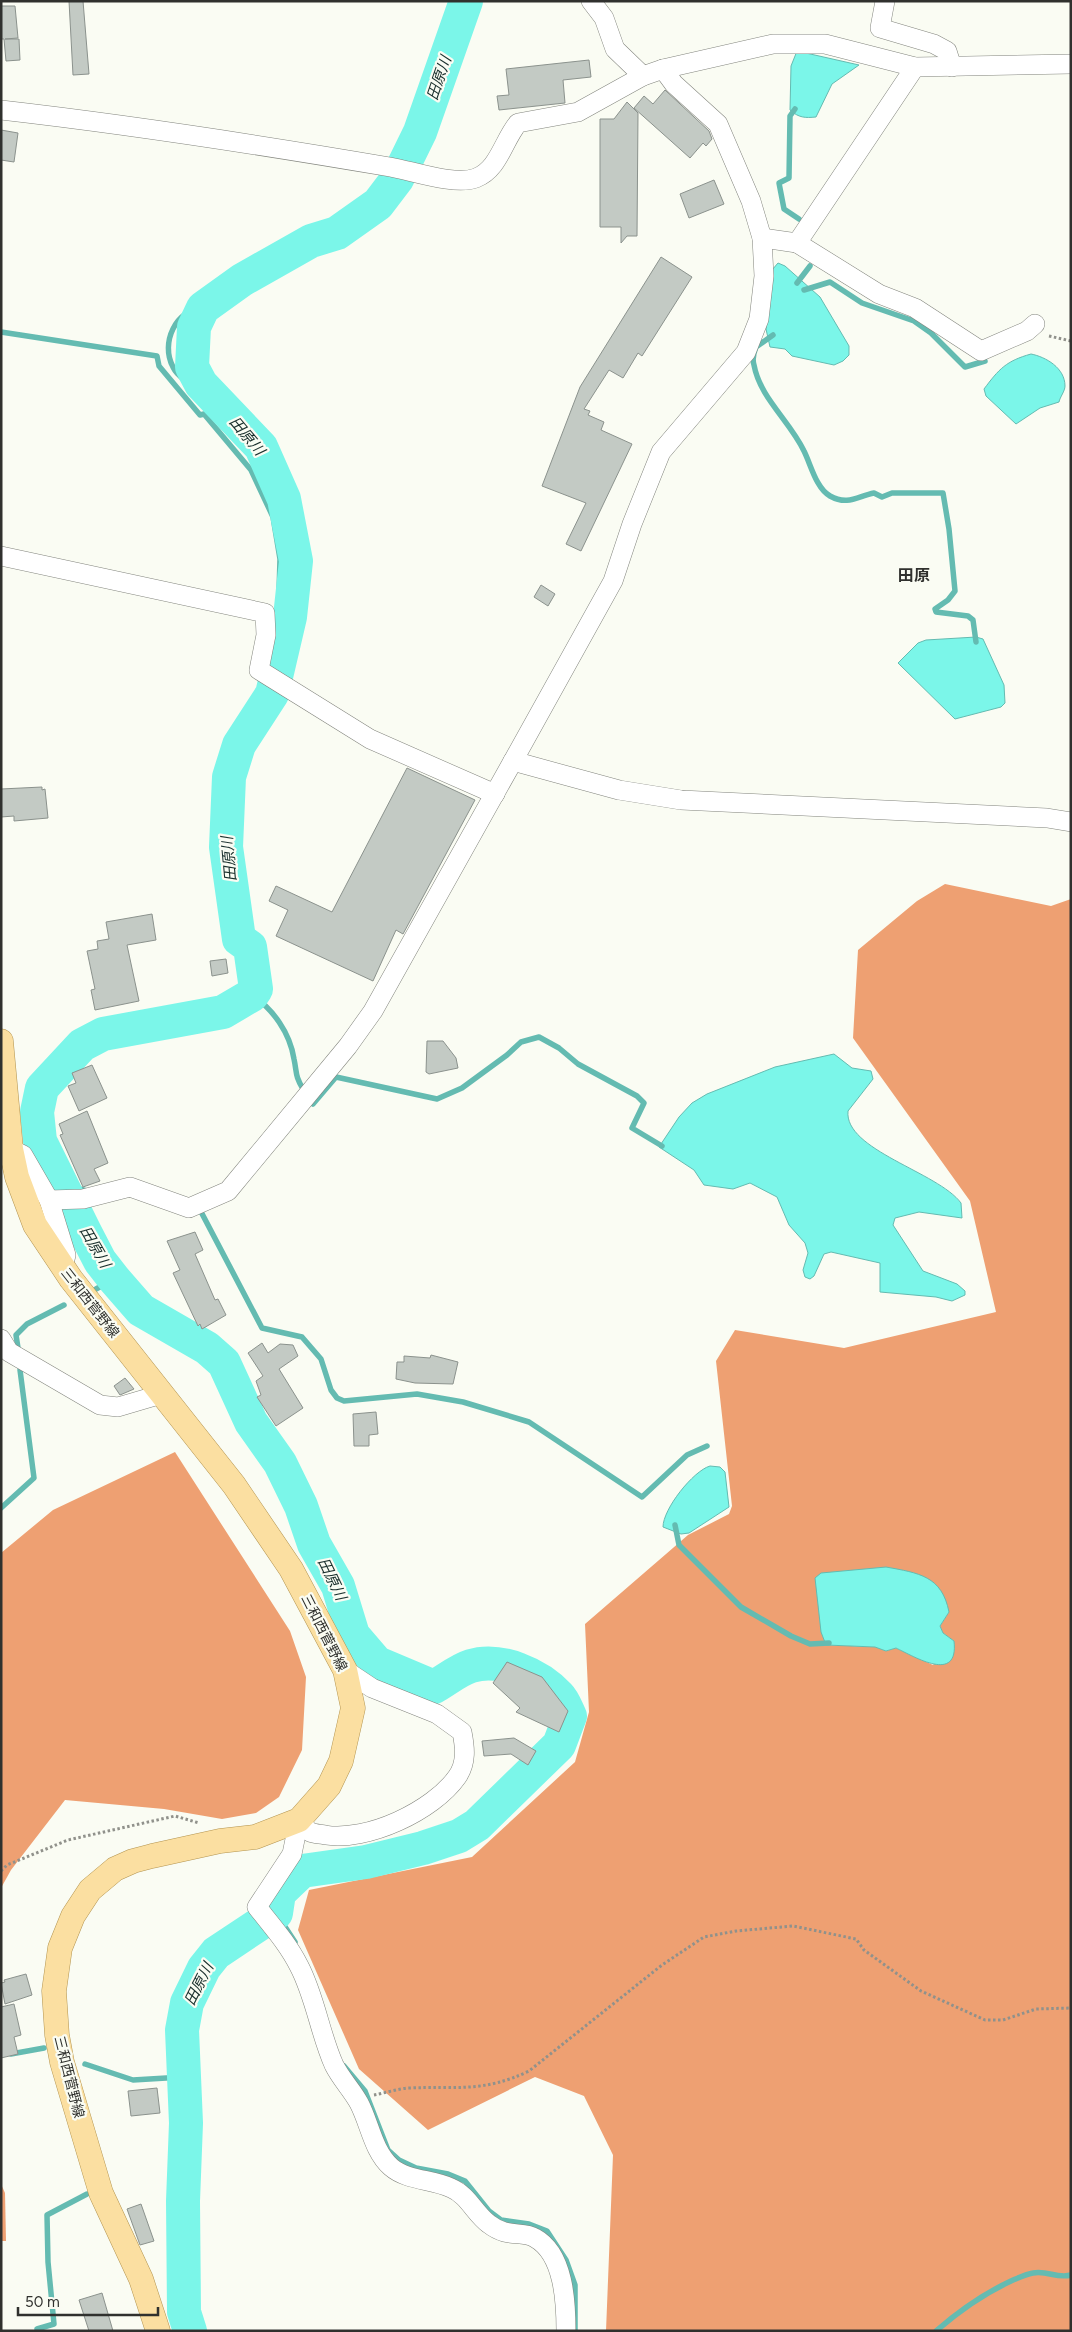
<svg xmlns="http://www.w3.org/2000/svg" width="1072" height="2332" font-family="Figtree,'Noto Sans JP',sans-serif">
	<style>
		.forest { fill: #eea072; fill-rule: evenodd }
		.water { fill: #7bf6e9; stroke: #64bbb1 }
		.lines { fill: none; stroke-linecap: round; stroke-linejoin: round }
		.stream { stroke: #64bbb1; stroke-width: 5.5 }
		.river { stroke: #7bf6e9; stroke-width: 34 }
		.building { fill: #c3cac4; stroke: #8b928d }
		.minor-casing { stroke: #83857e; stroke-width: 20 }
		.major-casing { stroke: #b39450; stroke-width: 25 }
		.path { stroke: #90918b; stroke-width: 3; stroke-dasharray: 2.5 2.5; stroke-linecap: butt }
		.minor { stroke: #fff; stroke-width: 19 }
		.major { stroke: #fbdfa1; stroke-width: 24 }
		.labels { text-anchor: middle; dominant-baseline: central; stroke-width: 4.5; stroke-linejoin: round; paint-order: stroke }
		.street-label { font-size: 14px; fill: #30312e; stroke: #fafcf3 }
		.water-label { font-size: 15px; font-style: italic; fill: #182e2b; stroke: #fafcf3 }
		.quarter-label { font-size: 16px; font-weight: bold; fill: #30312e; stroke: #fafcf3 }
	</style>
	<rect width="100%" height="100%" fill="#fafcf3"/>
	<g class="forest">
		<path d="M945 884 1051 906 1071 899V2331H606L613 2155 584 2096 535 2077 428 2130 359 2069 298 1930 309 1890 472 1857 575 1762 589 1712 585 1624 688 1535 729 1514 732 1506 716 1361 735 1330 844 1348 996 1312 970 1201 853 1038 858 950 917 901ZM949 1612 940 1626 943 1633 954 1641 933 1665 896 1648 886 1651 876 1647 826 1645Z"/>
		<polygon points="175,1452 290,1631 306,1677 302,1750 279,1797 256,1813 222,1819 164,1809 65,1800 11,1870 1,1888 1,1553 53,1510"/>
		<polygon points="1,2184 5,2193 6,2241 1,2241"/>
	</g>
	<g class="water">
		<path d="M797 51 859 65 832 84 816 117C805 118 799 118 790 110L791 66Z"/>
		<polygon points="778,263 785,266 820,297 849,346 849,355 843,361 834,365 792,356 785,349 770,347 766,329 772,270"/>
		<path d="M1031 354C1046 357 1065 368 1065 386 1065 391 1060 397 1059 402L1040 408 1016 424 986 396 984 389C999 369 1006 361 1031 354Z"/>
		<polygon points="976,637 983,639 1004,685 1005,703 1001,707 955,719 898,663 918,643 926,640"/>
		<path d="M834 1054 852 1068 871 1071 873 1079 848 1111C844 1150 938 1172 961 1203L962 1218 919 1212 895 1218 893 1225 923 1271 957 1284 965 1291V1295L952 1301 936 1297 880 1292V1263L831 1252 824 1254 814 1276 810 1279 805 1277 803 1270 808 1253 805 1243 789 1225 777 1197 750 1183 733 1189 704 1185 694 1170 659 1147 679 1117 692 1103 707 1094 775 1067Z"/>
		<path d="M710 1466 720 1467 725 1472 729 1507 689 1533 681 1534 663 1527C663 1509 693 1471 710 1466Z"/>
		<path d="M886 1567C919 1573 942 1576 949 1612L940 1626 943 1633 954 1641C959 1684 915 1657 896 1648L886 1651 875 1647 826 1645 821 1632 815 1578 821 1573Z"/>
	</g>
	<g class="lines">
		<g class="stream">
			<polyline points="795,109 790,116 789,178 779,183 784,209 799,219"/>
			<polyline points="797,283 810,266"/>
			<polyline points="804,290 830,282 862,303 914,321 931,333 965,367 985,361"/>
			<path d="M203 308C176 309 160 343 173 367 179 380 198 387 210 394"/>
			<polyline points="1,332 157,356 159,366 200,415 204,414 251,470 273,517 280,559 278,625 280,657 246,721 239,745"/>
			<path d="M773 335 756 347C754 352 752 359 754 365 760 398 790 421 804 451 811 465 816 488 830 496 848 506 858 496 874 493L882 497 892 493H943L949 529 955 591 948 600 935 609 936 612 968 616 973 620 976 642"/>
			<path d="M252 995C273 1009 290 1033 294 1059 297 1073 295 1076 303 1089"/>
			<polyline points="311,1101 313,1104 336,1077 437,1099 462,1088 507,1055 521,1042 539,1037 559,1048 578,1064 637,1096 644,1103 632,1128 662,1146"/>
			<polyline points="61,1184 87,1191"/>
			<polyline points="198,1206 262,1328 302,1337 321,1359 331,1390 337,1398 344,1401 417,1394 463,1402 529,1422 642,1497 687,1455 707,1446"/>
			<polyline points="96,1289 114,1279"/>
			<polyline points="18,1348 16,1335 27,1324 64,1305"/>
			<polyline points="1,1508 34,1478 20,1370"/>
			<polyline points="675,1525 679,1545 741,1607 791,1636 810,1644 829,1643"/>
			<polyline points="276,1913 295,1942"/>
			<polyline points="11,2054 44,2048"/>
			<polyline points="85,2064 133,2080 183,2077"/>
			<polyline points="344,2066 365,2091 388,2150 399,2160 416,2168 448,2174 465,2181 489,2211 501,2220 529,2224 547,2231 566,2260 575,2285 575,2331"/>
			<polyline points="37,2329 54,2324 48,2262 47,2215 87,2194"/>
			<path d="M936 2331C959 2311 983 2294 1011 2281 1018 2278 1026 2274 1033 2273 1047 2270 1057 2279 1071 2275"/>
		</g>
		<path class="river" d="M190 2331 184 2312 183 2201 186 2123 182 2030 187 2003 204 1968 216 1953 276 1913 279 1893 302 1871 366 1862 423 1848 459 1836 477 1825 559 1745 570 1716C567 1710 564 1701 559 1696 539 1674 500 1657 471 1666 458 1670 445 1681 434 1687L377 1663 353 1635 338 1586 314 1544 301 1506 280 1463 251 1422 224 1363 207 1348 141 1310 114 1279 100 1261 85 1232 40 1141 37 1112 42 1088 82 1045 103 1034 223 1012 252 995 256 989 250 947 239 939 226 847 229 777 239 745 272 694 290 617 296 561 284 499 261 447 201 384 192 367 194 327 203 308 242 280 311 241 337 233 378 204 397 179 420 132 466 1"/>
	</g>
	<g class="building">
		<polygon points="69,1 83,1 89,74 73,75"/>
		<polygon points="1,6 15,6 18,38 5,39 19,39 20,60 6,61 4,39 1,39"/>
		<polygon points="589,60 591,77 563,80 565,103 499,110 497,96 509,95 506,69"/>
		<polygon points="665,90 709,131 712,139 706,146 703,143 690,158 634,108 644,96 653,104"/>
		<polygon points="627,102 638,113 637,236 627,236 621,243 621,227 600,227 600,119 614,119"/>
		<polygon points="1,130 18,133 14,162 1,160"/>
		<polygon points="714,180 724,204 689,218 680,194"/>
		<polygon points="661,257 692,277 642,356 638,353 623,378 609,370 584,409 590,411 588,415 604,422 601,430 632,444 581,551 566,544 586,503 542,486 580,387"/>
		<polygon points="541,585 555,594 548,606 534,597"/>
		<polygon points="407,768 475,800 403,934 396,930 373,981 276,936 288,910 269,901 276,886 332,912"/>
		<polygon points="42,787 42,790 45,789 48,818 14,821 14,816 1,817 1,789"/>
		<polygon points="152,914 156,940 127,945 139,1001 95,1010 91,990 95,989 87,951 98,949 97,941 109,939 106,922"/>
		<polygon points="226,959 228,973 212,976 210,961"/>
		<polygon points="427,1041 443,1041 456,1058 458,1068 429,1074 426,1072"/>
		<polygon points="92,1065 107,1098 79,1111 68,1086 76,1083 72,1073"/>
		<polygon points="87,1111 108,1163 94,1169 100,1181 83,1187 60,1135 63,1134 59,1124"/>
		<polygon points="195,1232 203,1250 195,1254 215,1300 218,1299 226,1315 202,1329 200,1324 198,1326 173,1273 180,1270 167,1241"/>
		<polygon points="262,1343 268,1353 280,1344 293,1345 298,1356 279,1369 303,1408 276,1426 257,1397 261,1395 256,1381 263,1376 248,1353"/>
		<polygon points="431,1355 458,1362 453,1384 415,1383 396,1379 397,1362 404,1362 404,1356 430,1358"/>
		<polygon points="125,1378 134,1389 120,1395 114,1386"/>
		<polygon points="376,1412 378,1434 369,1435 369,1446 354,1446 353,1414"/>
		<polygon points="507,1662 542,1677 568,1711 559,1732 516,1712 520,1708 493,1683"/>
		<polygon points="514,1738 536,1751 528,1765 511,1754 484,1756 482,1741"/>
		<polygon points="26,1974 32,1995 5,2004 1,1983 5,1982 4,1980"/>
		<polygon points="14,2004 21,2035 14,2037 18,2054 1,2058 1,2007"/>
		<polygon points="157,2088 160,2113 131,2116 128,2091"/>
		<polygon points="141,2204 154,2241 140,2245 127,2209"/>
		<polygon points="102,2293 113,2331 89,2331 79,2300"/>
	</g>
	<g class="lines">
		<g class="minor-casing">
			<g id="minor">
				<polyline points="591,1 604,18 615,49 643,76"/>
				<polyline points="885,1 880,28 934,44 947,51 952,67"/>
				<path d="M1 110C132 125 261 145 390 167 413 171 455 186 476 178 499 169 503 141 518 123L578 112 643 76 663 69 773 44H825L915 67 1071 64"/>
				<polyline points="762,238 797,243 915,67"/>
				<polyline points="797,243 879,294 915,308 981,351 1027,331 1035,324"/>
				<polyline points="1,556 265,613 266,635 259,670 370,739 495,794"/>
				<polyline points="513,761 613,581 632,524 661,452 746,352 759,319 764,276 762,238 751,201 718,124 674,84 663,69"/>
				<polyline points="11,1149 23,1155 49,1200 66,1255 63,1267"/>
				<polyline points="49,1200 83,1199 130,1187 189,1208 228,1191 348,1046 373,1011 513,761 619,790 681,800 1047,818 1071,822"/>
				<polyline points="1,1339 9,1352 100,1405 118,1407 162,1394"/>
				<path d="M299 1820 292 1854 257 1907C272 1926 288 1944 299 1966 315 1996 320 2034 334 2065 341 2079 352 2090 359 2103 370 2124 373 2151 391 2167 407 2181 433 2179 451 2188 468 2195 475 2214 489 2224 508 2239 522 2230 535 2238 564 2254 566 2302 566 2331"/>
				<path d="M299 1820C303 1824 306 1829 310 1832 314 1834 321 1834 325 1835 367 1842 433 1811 457 1777 467 1763 465 1747 462 1732L437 1714 372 1688 345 1670"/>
			</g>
		</g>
		<g class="major-casing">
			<polyline id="major" points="1,1041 11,1149 17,1177 35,1225 71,1279 234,1485 291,1569 345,1670 353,1708 341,1761 329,1786 299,1820 255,1837 220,1841 152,1856 133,1861 115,1869 90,1890 73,1916 60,1948 54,1991 57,2035 62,2062 101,2193 141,2279 158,2331"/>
		</g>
		<g class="path">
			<polyline points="1049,336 1071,341"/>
			<polyline points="1,1871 7,1865 68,1840 175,1816 199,1823"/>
			<path d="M374 2095C385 2093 397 2089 408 2088 456 2086 483 2093 529 2071L662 1965 704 1937 736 1931 793 1926 856 1939 864 1950 921 1991 985 2020H1003L1036 2009 1071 2008"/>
		</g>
		<use href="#minor" class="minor"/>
		<use href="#major" class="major"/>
	</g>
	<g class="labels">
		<g class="street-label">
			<text transform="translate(90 1303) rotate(52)">三和西菅野線</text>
			<text transform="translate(324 1633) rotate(63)">三和西菅野線</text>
			<text transform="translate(69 2077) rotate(76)">三和西菅野線</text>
		</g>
		<g class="water-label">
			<text transform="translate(439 78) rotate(-71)">田原川</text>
			<text transform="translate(247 436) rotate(50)">田原川</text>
			<text transform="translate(229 859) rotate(-95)">田原川</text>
			<text transform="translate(95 1247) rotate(60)">田原川</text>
			<text transform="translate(332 1579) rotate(64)">田原川</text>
			<text transform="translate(199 1984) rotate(-63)">田原川</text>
		</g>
		<g class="quarter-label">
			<text x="914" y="575">田原</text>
		</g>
	</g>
	<rect width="1072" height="2332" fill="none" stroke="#30312e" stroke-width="5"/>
	<path d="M18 2307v8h140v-8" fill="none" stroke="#30312e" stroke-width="2.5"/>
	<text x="25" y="2307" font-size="15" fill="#30312e" stroke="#fafcf3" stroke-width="4" paint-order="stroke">50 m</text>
</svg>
